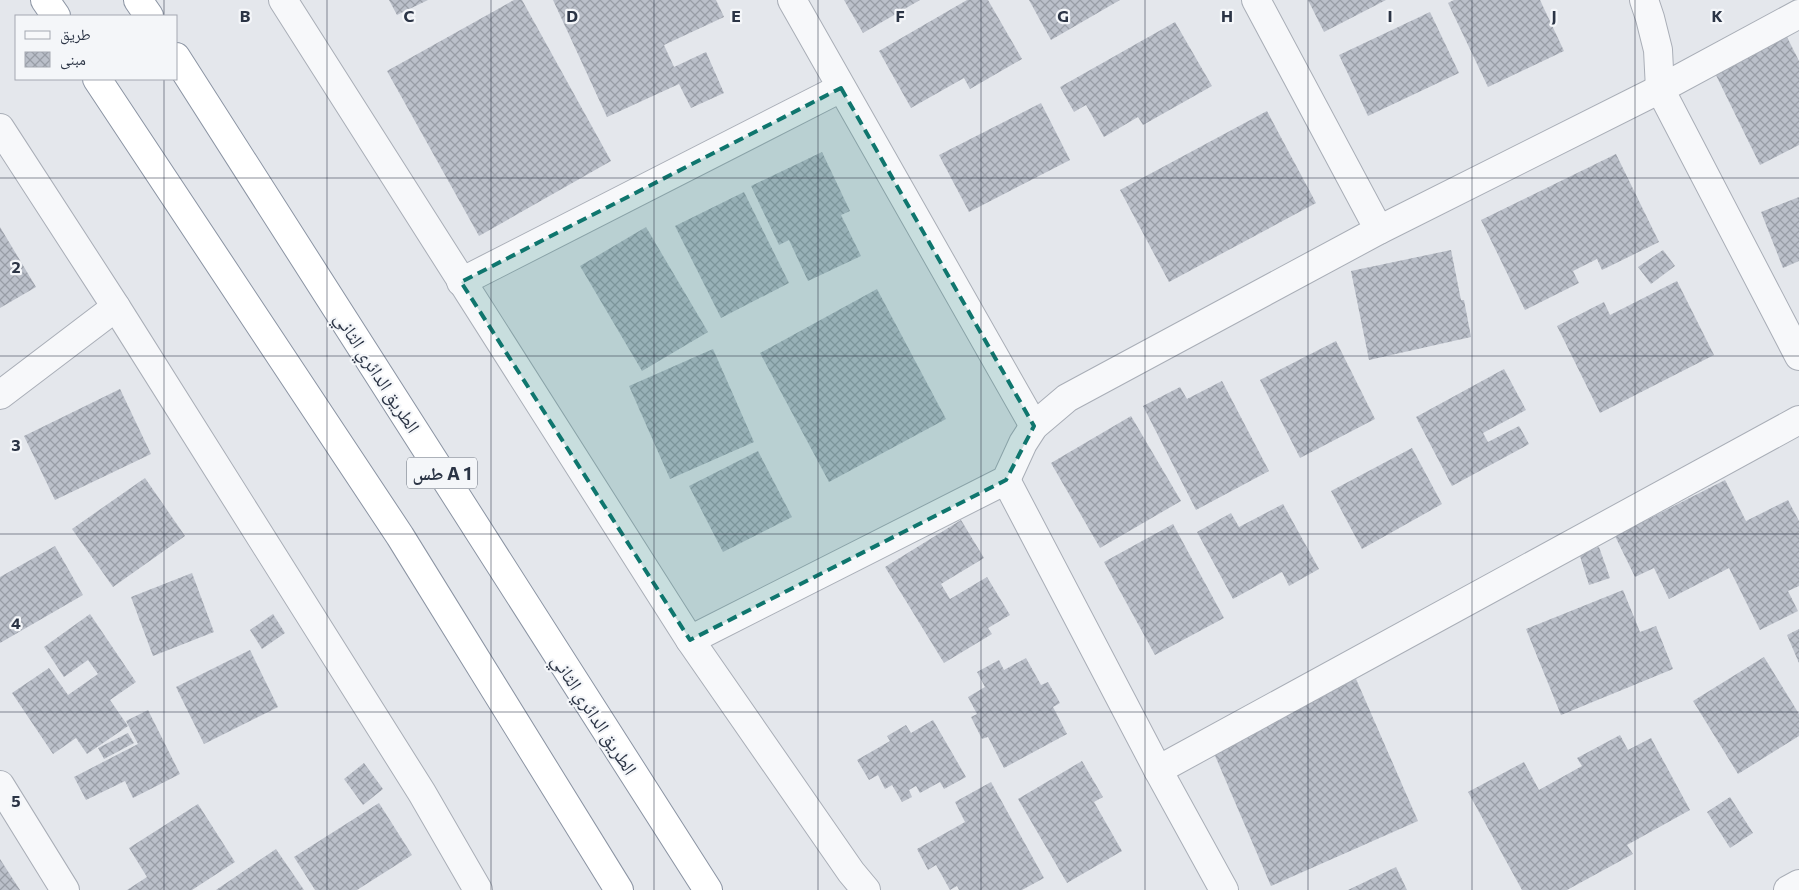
<svg xmlns="http://www.w3.org/2000/svg" width="1799" height="890" font-family="Commissioner,'Noto Naskh Arabic',sans-serif">
	<style>
		.building { fill: url(#building-cross-hatch) }
		.lines { fill: none; stroke-linecap: round; stroke-linejoin: round }
		.street-casing { stroke: #a9aeb7; stroke-width: 30 }
		.highway-casing { stroke: #8b94a3; stroke-width: 30 }
		.street { stroke: #f7f8fa; stroke-width: 28 }
		.highway { stroke: #fff; stroke-width: 28 }
		.marked { fill: #0f766e; fill-opacity: 0.2; stroke: #0f766e; stroke-width: 4; stroke-dasharray: 10 6; stroke-linejoin: round }
		.grid { fill: none; stroke: #2b3445; stroke-width: 1; stroke-opacity: 0.55 }
		.labels { text-anchor: middle; dominant-baseline: central; stroke-width: 4.5; stroke-linejoin: round; paint-order: stroke }
		.shield { fill: #f4f6f9; stroke: #676e7b; stroke-width: 1 }
		.shield-label { font-size: 18px; font-weight: bold; fill: #2b3445 }
		.street-label { font-size: 19px; fill: #2b3445; stroke: #f4f6f9 }
		.grid-label { font-size: 16px; text-anchor: middle; font-weight: bold; fill: #2b3445; stroke: #f4f6f9; stroke-width: 4.5; stroke-linejoin: round; paint-order: stroke }
	</style>
	<defs>
		<pattern id="building-cross-hatch" width="8" height="8" patternUnits="userSpaceOnUse" patternTransform="scale(1.25)"><rect width="8" height="8" fill="#bbc0ca"/><path d="M0 0l8 8M0 8l8-8" fill="none" stroke="#989da6"/></pattern>
	</defs>
	<rect width="100%" height="100%" fill="#e4e7ec"/>
	<g class="building">
		<polygon points="389,0 428,0 397,15"/>
		<polygon points="514,0 522,0 611,161 479,236 387,71"/>
		<polygon points="553,0 716,0 724,17 664,45 674,67 706,52 724,93 691,108 679,84 607,117"/>
		<polygon points="844,0 920,0 863,33"/>
		<polygon points="967,0 988,0 1022,59 970,89 964,78 911,108 879,51"/>
		<polygon points="1029,0 1120,0 1051,40"/>
		<polygon points="1308,0 1386,0 1324,32"/>
		<polygon points="1454,0 1540,0 1564,51 1488,87 1448,3"/>
		<polygon points="1430,12 1459,73 1368,116 1339,55"/>
		<polygon points="1175,22 1212,86 1143,125 1138,117 1104,137 1086,105 1074,112 1060,87"/>
		<polygon points="1784,31 1799,61 1799,145 1760,165 1712,67"/>
		<polygon points="1041,103 1070,160 969,212 939,155"/>
		<polygon points="1267,111 1316,203 1169,282 1120,190"/>
		<polygon points="822,152 850,211 841,215 861,256 808,281 789,240 779,245 751,186"/>
		<polygon points="1616,154 1659,242 1602,270 1597,259 1573,271 1579,283 1525,310 1481,220"/>
		<polygon points="744,192 789,283 721,318 675,226"/>
		<polygon points="1799,197 1799,261 1783,268 1761,212"/>
		<polygon points="0,227 36,287 0,308"/>
		<polygon points="646,227 708,332 642,371 580,266"/>
		<polygon points="1451,250 1461,300 1464,300 1471,337 1369,360 1351,271"/>
		<polygon points="1663,250 1675,266 1651,284 1638,267"/>
		<polygon points="1677,281 1714,355 1600,413 1557,326 1604,302 1610,315"/>
		<polygon points="877,289 946,419 829,482 760,353"/>
		<polygon points="1336,341 1375,419 1300,458 1260,380"/>
		<polygon points="713,349 754,442 670,479 629,386"/>
		<polygon points="1504,369 1526,410 1483,433 1488,442 1519,426 1529,444 1452,486 1416,417"/>
		<polygon points="1222,381 1269,471 1196,510 1143,406 1180,387 1187,399"/>
		<polygon points="120,389 151,454 55,500 24,436"/>
		<polygon points="1131,416 1181,501 1100,548 1051,463"/>
		<polygon points="1412,448 1442,504 1362,549 1331,491"/>
		<polygon points="758,451 792,517 723,552 689,486"/>
		<polygon points="145,478 185,536 113,587 72,529"/>
		<polygon points="1725,480 1746,521 1788,500 1799,521 1799,586 1788,591 1798,611 1760,630 1729,568 1669,599 1654,568 1635,577 1615,536"/>
		<polygon points="1283,504 1319,569 1289,586 1282,572 1233,599 1197,532 1231,513 1239,527"/>
		<polygon points="961,520 984,558 941,584 950,599 987,577 1010,615 988,628 992,634 944,663 885,567"/>
		<polygon points="1173,524 1224,618 1155,655 1104,562"/>
		<polygon points="55,546 83,595 0,643 0,577"/>
		<polygon points="1599,547 1610,578 1589,585 1579,553"/>
		<polygon points="192,573 214,632 153,656 131,597"/>
		<polygon points="1623,590 1640,632 1656,626 1673,669 1561,715 1526,629"/>
		<polygon points="90,614 136,682 110,700 128,726 87,754 76,738 53,754 12,693 49,668 68,695 98,674 88,660 64,677 44,647"/>
		<polygon points="273,614 285,633 262,649 250,630"/>
		<polygon points="1799,629 1799,663 1787,635"/>
		<polygon points="250,650 278,707 204,744 176,687"/>
		<polygon points="1764,657 1799,714 1799,736 1738,774 1693,701"/>
		<polygon points="1026,658 1041,685 1048,682 1060,703 1053,707 1067,734 1004,768 988,737 982,739 971,717 977,714 968,697 985,687 977,672 999,660 1004,670"/>
		<polygon points="1356,679 1418,821 1271,886 1210,744"/>
		<polygon points="148,710 180,774 133,798 125,781 86,800 74,777 138,744 126,721"/>
		<polygon points="933,720 966,777 944,789 940,782 920,793 916,786 909,790 912,797 902,802 892,785 885,789 878,775 869,780 857,760 890,741 887,736 906,725 911,733"/>
		<polygon points="128,733 134,743 104,759 98,748"/>
		<polygon points="1620,735 1628,750 1651,738 1690,810 1627,845 1633,854 1567,890 1522,890 1468,792 1524,762 1539,790 1582,766 1577,758"/>
		<polygon points="1082,761 1103,797 1094,802 1122,851 1067,883 1018,799"/>
		<polygon points="364,763 383,789 363,805 344,779"/>
		<polygon points="991,782 1044,878 1022,890 959,890 957,886 950,890 936,865 928,870 917,849 965,822 955,802"/>
		<polygon points="1730,797 1753,833 1730,848 1707,812"/>
		<polygon points="379,803 412,855 357,890 315,890 294,857"/>
		<polygon points="198,804 235,862 192,890 127,890 147,877 129,848"/>
		<polygon points="276,849 304,890 216,890"/>
		<polygon points="0,859 20,890 0,890"/>
		<polygon points="1396,867 1407,890 1348,890"/>
	</g>
	<g class="lines">
		<g class="street-casing">
			<g id="street">
				<polyline points="283,0 690,640 851,872 866,890"/>
				<polyline points="792,0 1034,426"/>
				<polyline points="1256,0 1379,230"/>
				<polyline points="1644,0 1650,18 1658,50 1660,89 1799,356"/>
				<polyline points="0,128 116,307 422,793 478,890"/>
				<polyline points="461,282 841,88"/>
				<polyline points="0,395 116,307"/>
				<polyline points="1006,480 1158,770 1224,890"/>
				<polyline points="690,640 1006,480 1023,443 1034,426 1067,398 1379,230 1660,89 1799,14"/>
				<polyline points="1158,770 1799,420"/>
				<polyline points="0,785 65,890"/>
				<polyline points="1788,890 1799,884"/>
			</g>
		</g>
		<g class="highway-casing">
			<g id="highway">
				<polyline points="45,0 56,16"/>
				<polyline points="138,0 149,16"/>
				<polyline points="176,57 708,890"/>
				<polyline points="97,79 400,536 619,890"/>
			</g>
		</g>
		<use href="#street" class="street"/>
		<use href="#highway" class="highway"/>
	</g>
	<path class="marked" d="M841 88 1034 426 1006 480 690 640 461 282Z"/>
	<path class="grid" d="M164 0V16M327 0V890M491 0V890M654 0V890M818 0V890M981 0V890M1145 0V890M1308 0V890M1472 0V890M1635 0V890M164 79V890M0 178H1799M0 356H1799M0 534H1799M0 712H1799"/>
	<g class="labels">
		<rect class="shield" x="407" y="457.5" width="70" height="31" rx="4"/>
		<g class="shield-label">
			<text x="442" y="473">طس A 1</text>
		</g>
		<g class="street-label">
			<text transform="translate(378 372) rotate(57)">الطريق الدائري الثاني</text>
			<text transform="translate(595 714) rotate(57)">الطريق الدائري الثاني</text>
		</g>
	</g>
	<g class="grid-label">
		<text x="245" y="22">B</text>
		<text x="409" y="22">C</text>
		<text x="572" y="22">D</text>
		<text x="736" y="22">E</text>
		<text x="900" y="22">F</text>
		<text x="1063" y="22">G</text>
		<text x="1227" y="22">H</text>
		<text x="1390" y="22">I</text>
		<text x="1554" y="22">J</text>
		<text x="1717" y="22">K</text>
		<text x="16" y="273">2</text>
		<text x="16" y="451">3</text>
		<text x="16" y="629">4</text>
		<text x="16" y="807">5</text>
	</g>
	<rect x="15" y="15" width="162" height="65" fill="#f4f6f9" stroke="#a4a8b1"/>
	<rect x="25" y="31" width="25" height="8" fill="#f7f8fa" stroke="#a4a8b1"/>
	<text x="60" y="40" font-size="15" fill="#2b3445">طريق</text>
	<rect x="25" y="52" width="25" height="15" fill="url(#building-cross-hatch)" stroke="#a4a8b1"/>
	<text x="60" y="65" font-size="15" fill="#2b3445">مبنى</text>
</svg>
